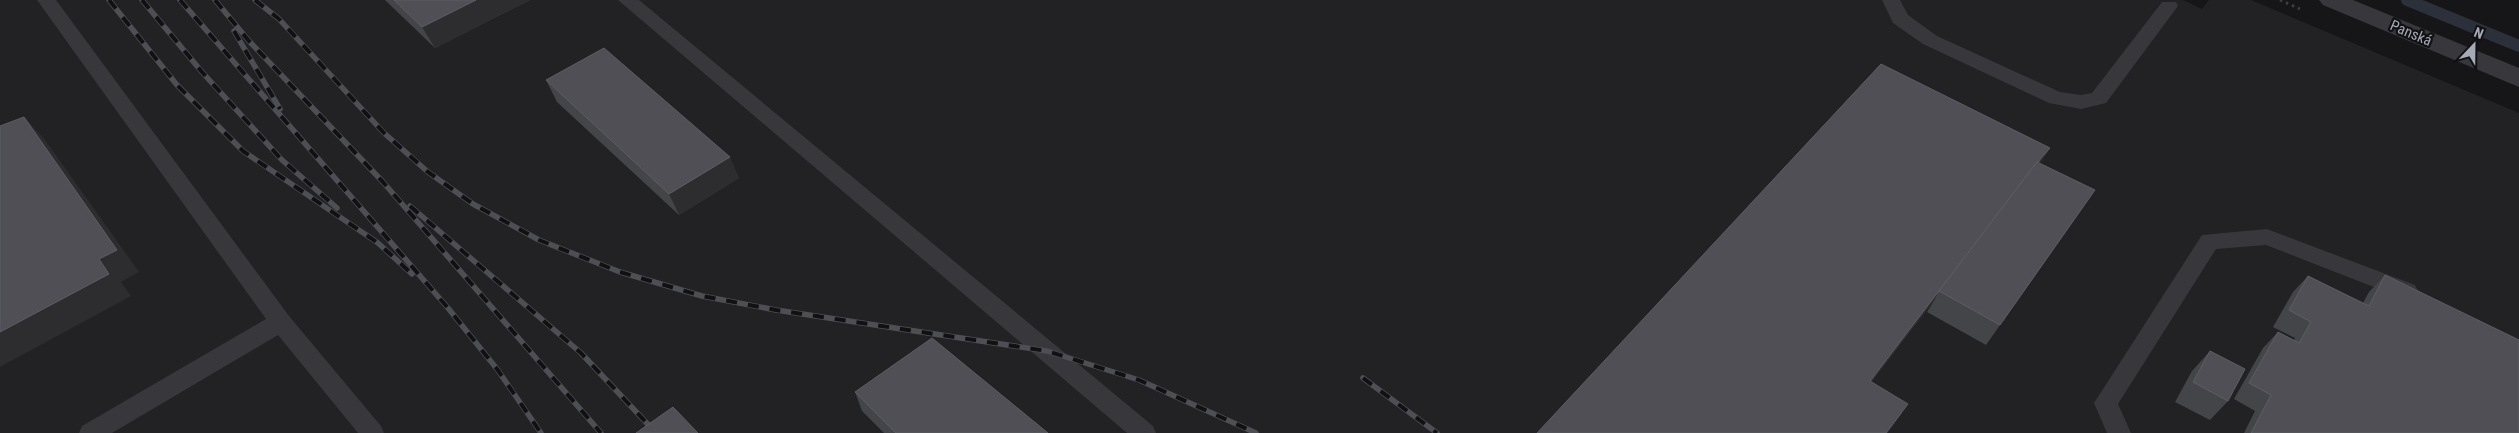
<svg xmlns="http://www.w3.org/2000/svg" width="2519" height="433" font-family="'Roboto Condensed',sans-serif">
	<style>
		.built { fill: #222124 }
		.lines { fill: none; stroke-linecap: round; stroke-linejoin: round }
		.stream { stroke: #2c303a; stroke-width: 12 }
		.path { stroke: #3d3d43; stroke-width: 3; stroke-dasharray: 2.5 4; stroke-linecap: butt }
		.lane { fill: #37373c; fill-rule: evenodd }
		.street { fill: #37373c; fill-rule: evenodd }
		.rail-casing { stroke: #4e4e55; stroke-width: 5.5 }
		.rail { stroke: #111012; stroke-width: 4; stroke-dasharray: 11; stroke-linecap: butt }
		.wall { fill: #444549 }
		.shaded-wall { fill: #2d2d30 }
		.building { fill: #4f4f55; stroke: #5d5d64 }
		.labels { text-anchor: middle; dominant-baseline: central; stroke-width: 4.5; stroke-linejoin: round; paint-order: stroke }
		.street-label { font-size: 15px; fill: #a8a9b7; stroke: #111012 }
	</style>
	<rect width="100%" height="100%" fill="#161517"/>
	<polygon class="built" points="0,0 2183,0 2202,9 2209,0 2251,0 2519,113 2519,433 0,433"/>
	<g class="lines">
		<polyline class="stream" points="2407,0 2519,46"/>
		<polyline class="path" points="2280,0 2300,9"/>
		<g class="lane">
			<polygon points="37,0 56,0 289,316 381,426 384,433 358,433 278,335 112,433 79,433 82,426 266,319"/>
			<polygon points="618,0 639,0 1153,426 1156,433 1127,433"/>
			<polygon points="1882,0 1900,0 1908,15 1937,36 2060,92 2081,95 2092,93 2162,2 2176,2 2178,6 2106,103 2081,109 2049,103 1923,44 1893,23"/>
			<polygon points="2267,229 2415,285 2418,291 2415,297 2407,300 2266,245 2216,249 2118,404 2131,433 2107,433 2094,403 2202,235"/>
		</g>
		<polygon class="street" points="2319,0 2353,0 2519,68 2519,87 2323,5"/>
		<g class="rail-casing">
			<g id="rail">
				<polyline points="109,0 177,85 243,151 378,243 412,274"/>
				<polyline points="142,0 202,72 282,160 337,208"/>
				<polyline points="180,0 448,308 497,369 541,433"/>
				<polyline points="215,0 249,41 383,182 601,433"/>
				<polyline points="255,0 279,19 384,133 428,172 473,204 539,240 620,272 702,296 776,310 1047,351 1139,380 1256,433"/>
				<polyline points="234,31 280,109"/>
				<polyline points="410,206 581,353 656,433"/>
				<polyline points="1363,378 1437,433"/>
			</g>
		</g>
		<use href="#rail" class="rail"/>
	</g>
	<g class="wall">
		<polygon points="385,0 530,0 435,48"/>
		<polygon points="546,80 739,178 679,215 557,102"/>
		<polygon points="2044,158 2039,163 2080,211 1986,345 1927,312 1935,299 1871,382 1902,413 1887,433 1537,433"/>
		<polygon points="2385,275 2519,433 2244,433 2255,411 2234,399 2263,348 2278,332 2294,340 2295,338 2273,327 2293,292 2308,276 2363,303 2369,292"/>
		<polygon points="2210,351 2228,401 2210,420 2175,402 2192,371"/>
		<polygon points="855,392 1048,433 884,433 862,411"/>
	</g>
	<g class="shaded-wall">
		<polygon points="476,0 530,0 435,48 422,27"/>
		<polygon points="24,117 45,140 139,272 121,282 131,296 0,367 0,332 99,259"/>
		<polygon points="2050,148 2044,158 1940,292 1939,291 1935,299 1864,390 1870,381"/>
		<polygon points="730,157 739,178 679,215 669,194"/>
		<polygon points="1908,404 1887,433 1886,433"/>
	</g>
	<g class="building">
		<polygon points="394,0 476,0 422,27"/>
		<polygon points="604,48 730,157 669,194 546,80"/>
		<polygon points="1881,64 2050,148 2038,162 2037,162 1958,266 1870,381 1908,404 1886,433 1537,433"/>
		<polygon points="24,117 117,250 99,259 109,274 0,332 0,126"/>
		<polygon points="2037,162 2095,190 2000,325 1939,291"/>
		<polygon points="2385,275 2519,340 2519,433 2251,433 2271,395 2249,383 2278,332 2299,343 2311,322 2289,310 2308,276 2369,306"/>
		<polygon points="932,338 1048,433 896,433 855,392"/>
		<polygon points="2210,351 2245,369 2228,401 2193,382"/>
		<polygon points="673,407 698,433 636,433"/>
	</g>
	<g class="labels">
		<g class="street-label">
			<text transform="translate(2411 33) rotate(23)">Panská</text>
		</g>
	</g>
	<g transform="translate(2474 45) rotate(22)" stroke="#111012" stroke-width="4" paint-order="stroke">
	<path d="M0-4L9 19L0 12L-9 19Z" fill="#a8a9b7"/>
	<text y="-8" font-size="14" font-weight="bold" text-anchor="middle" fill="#a8a9b7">N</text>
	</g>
</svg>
